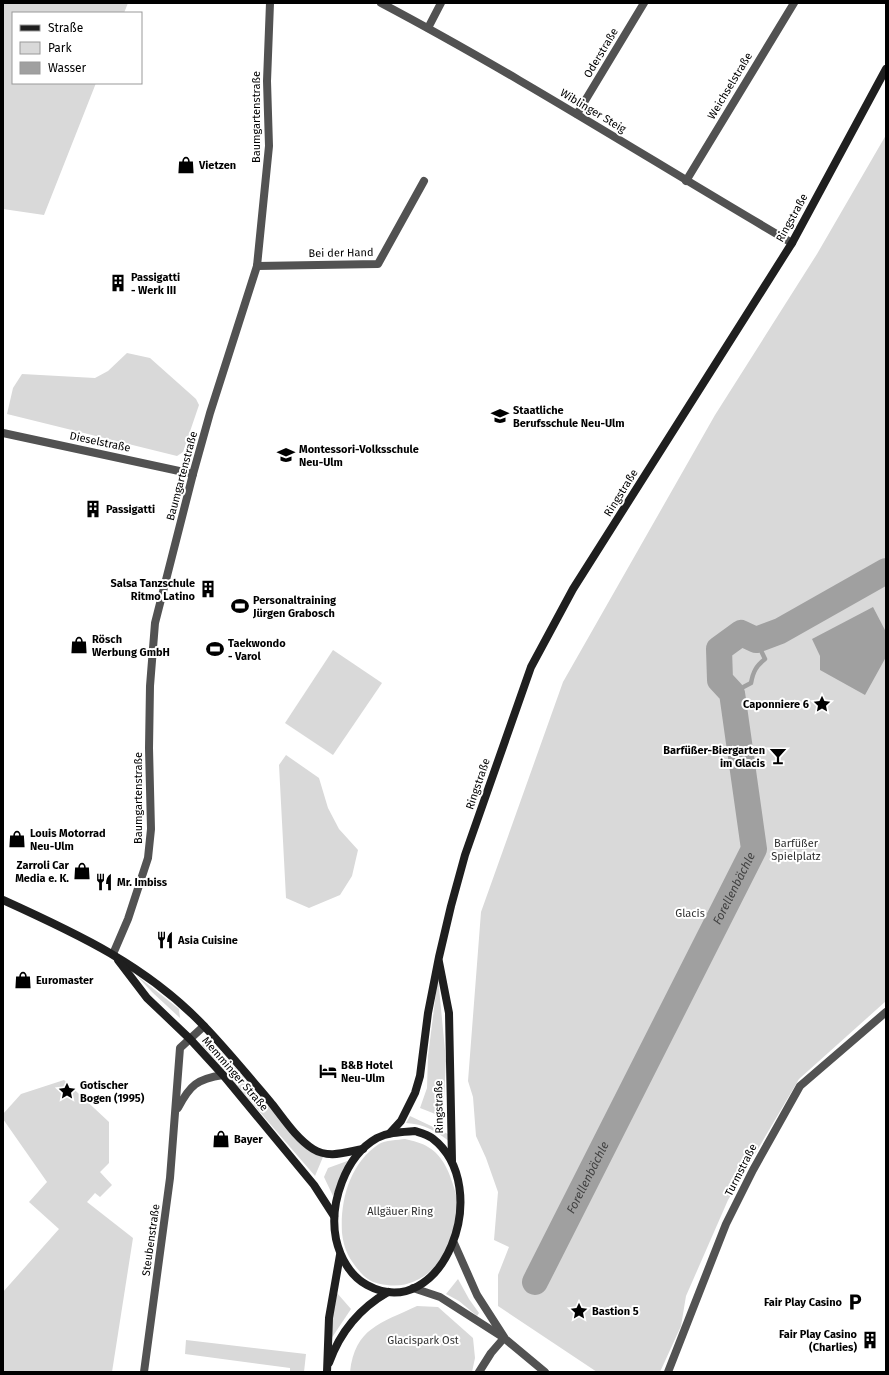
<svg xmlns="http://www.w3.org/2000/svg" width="889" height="1375" font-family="'Fira Sans',sans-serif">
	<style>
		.green { fill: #d9d9d9 }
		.water { fill: #a0a0a0 }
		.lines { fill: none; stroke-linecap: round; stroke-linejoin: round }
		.stream { stroke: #a0a0a0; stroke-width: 4.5 }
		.river { stroke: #a0a0a0; stroke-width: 26 }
		.minor { stroke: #525252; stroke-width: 8 }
		.tertiary { stroke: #525252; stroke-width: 8 }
		.secondary { stroke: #1f1f1f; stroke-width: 8 }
		.labels { text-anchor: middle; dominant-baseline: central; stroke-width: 4; stroke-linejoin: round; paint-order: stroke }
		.street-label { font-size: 11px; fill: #000; stroke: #fff }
		.poi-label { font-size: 11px; font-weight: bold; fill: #000; stroke: #fff; text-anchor: start }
		.park-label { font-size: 11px; fill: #303030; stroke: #fff }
		.water-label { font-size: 12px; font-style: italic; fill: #414141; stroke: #fff }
	</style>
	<rect width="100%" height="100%" fill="#fff"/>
	<g class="green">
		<polygon points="3,3 128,3 124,13 13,13 13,83 96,83 44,215 3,209"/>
		<polygon points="886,135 886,1001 799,1079 728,1200 686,1296 681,1326 660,1372 597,1372 498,1306 498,1275 509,1247 494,1240 498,1192 486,1158 476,1136 473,1097 468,1081 481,912 563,682 715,415 817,254"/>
		<polygon points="127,353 150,358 196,399 199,405 183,452 177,456 7,414 13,388 22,374 95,378 108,371"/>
		<polygon points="333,650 382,683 333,755 285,723"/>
		<polygon points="286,755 319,778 328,808 339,829 358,850 352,876 340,895 309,908 286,898 279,765"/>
		<polygon points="136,975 179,1009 180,1018 152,992"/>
		<polygon points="438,977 446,1061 443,1117 420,1108 427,1088 428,1056"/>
		<polygon points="209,1038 308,1149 323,1157 315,1176 202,1045"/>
		<polygon points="64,1080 109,1122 109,1163 100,1172 112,1185 100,1197 95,1193 87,1202 133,1238 112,1372 3,1372 3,1292 59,1229 29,1202 47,1182 3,1119 3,1114 21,1094"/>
		<path d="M410 1116 448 1134 450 1142C436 1131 424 1124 406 1123Z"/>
		<path d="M405 1139C413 1141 422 1143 428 1147 439 1153 446 1165 450 1176 453 1184 457 1196 458 1205 459 1244 430 1291 387 1285 376 1284 368 1281 361 1273 349 1259 344 1250 342 1233 340 1200 350 1163 379 1144 385 1140 398 1140 405 1139Z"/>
		<polygon points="350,1160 344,1168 333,1196 324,1177 328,1168"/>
		<polygon points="458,1279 469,1299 479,1313 477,1316 459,1301 446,1294"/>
		<polygon points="337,1293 351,1309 331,1339 332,1320"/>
		<path d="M417 1306 438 1307 473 1338 475 1358 472 1372H350C355 1328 381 1323 417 1306Z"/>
		<polygon points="186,1340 306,1354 304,1372 290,1372 290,1368 185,1354"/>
	</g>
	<polygon class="water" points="873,607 886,632 886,657 865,695 820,670 820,656 812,639"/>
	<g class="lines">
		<path class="stream" d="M732 693 751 683C753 672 756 666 765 659L756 640"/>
		<path class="river" id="s1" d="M535 1282 754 849 732 693 720 680 719 649 741 633 756 640 780 631 886 571"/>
		<g class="minor">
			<path d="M381 3C521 77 655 163 792 243"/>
			<polyline points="428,28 441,3"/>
			<polyline points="577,114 644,3"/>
			<polyline points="686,181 794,3"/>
			<polyline points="257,266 378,264 424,181"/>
			<polyline points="3,433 193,474"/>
			<polyline points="113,954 128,919 148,858 151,829 149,748 150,686 155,623 193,474 210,413 257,266 269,146 267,81 270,3"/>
			<path d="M178 1108C190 1085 197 1079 223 1075"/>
			<polyline points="144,1372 170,1178 180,1048 204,1026"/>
			<polyline points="479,1372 491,1353 504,1338"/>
			<polyline points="668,1372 726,1224 753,1170 800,1086 886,1012"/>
		</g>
		<g class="tertiary">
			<polyline points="454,1243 477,1295 504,1337"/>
			<polyline points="413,1288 440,1297 504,1338 545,1372"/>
		</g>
		<g class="secondary">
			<path d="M3 900C78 934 147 966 204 1026 228 1051 250 1078 272 1104 284 1119 296 1138 313 1149 329 1159 346 1152 363 1149"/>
			<polyline points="118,960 147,998 190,1039 223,1075 314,1185 334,1216"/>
			<polyline points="439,962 449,1013 452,1161"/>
			<path d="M415 1131C421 1133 428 1135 432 1138 496 1187 442 1326 367 1285 350 1276 340 1257 336 1239 329 1204 345 1156 377 1138 389 1132 402 1132 415 1131Z"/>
			<polyline points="390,1133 401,1121 415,1093 420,1076 428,1013 439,957 451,906 465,855 531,667 573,589 792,243 886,69"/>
			<path d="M329 1363C340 1332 360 1308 388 1292"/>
			<polyline points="327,1372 329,1318 340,1255"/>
		</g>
	</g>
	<defs>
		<g id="shop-bare" transform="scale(1.38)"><path d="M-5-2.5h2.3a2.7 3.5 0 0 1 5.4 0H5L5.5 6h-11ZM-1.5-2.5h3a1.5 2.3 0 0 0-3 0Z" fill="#000" stroke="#fff" stroke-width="2.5" paint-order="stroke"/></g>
		<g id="building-bare" transform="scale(1.38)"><path d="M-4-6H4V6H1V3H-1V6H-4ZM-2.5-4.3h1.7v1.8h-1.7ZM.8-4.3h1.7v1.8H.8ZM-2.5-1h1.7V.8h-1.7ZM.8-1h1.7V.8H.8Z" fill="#000" stroke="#fff" stroke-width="2.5" paint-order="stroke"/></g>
		<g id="school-bare" transform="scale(1.38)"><path d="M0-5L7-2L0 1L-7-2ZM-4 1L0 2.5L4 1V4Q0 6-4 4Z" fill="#000" stroke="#fff" stroke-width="2.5" paint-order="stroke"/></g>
		<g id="stadium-bare" transform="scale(1.38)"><path d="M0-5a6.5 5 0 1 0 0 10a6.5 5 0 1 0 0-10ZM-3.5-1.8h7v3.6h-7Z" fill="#000" stroke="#fff" stroke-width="2.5" paint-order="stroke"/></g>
		<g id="sight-bare" transform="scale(1.38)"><path d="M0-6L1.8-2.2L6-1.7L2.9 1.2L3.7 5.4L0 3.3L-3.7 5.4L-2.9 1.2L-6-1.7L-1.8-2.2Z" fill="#000" stroke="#fff" stroke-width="2.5" paint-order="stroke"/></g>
		<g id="bar-bare" transform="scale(1.38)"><path d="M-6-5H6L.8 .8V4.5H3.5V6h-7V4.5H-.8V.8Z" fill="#000" stroke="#fff" stroke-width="2.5" paint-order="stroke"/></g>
		<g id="restaurant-bare" transform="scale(1.38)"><path d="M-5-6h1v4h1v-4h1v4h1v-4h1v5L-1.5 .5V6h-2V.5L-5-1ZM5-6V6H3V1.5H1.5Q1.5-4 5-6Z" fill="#000" stroke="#fff" stroke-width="2.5" paint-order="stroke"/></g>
		<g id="hotel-bare" transform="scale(1.38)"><path d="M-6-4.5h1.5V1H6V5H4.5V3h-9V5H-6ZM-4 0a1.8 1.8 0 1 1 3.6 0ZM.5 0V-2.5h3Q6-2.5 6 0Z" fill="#000" stroke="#fff" stroke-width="2.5" paint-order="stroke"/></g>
		<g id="parking-bare" transform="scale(1.38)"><path d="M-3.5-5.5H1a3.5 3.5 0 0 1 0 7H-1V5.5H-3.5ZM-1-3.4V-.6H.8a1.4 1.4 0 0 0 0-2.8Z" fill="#000" stroke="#fff" stroke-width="2.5" paint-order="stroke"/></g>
	</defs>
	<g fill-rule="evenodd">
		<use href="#shop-bare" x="186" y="165"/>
		<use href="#building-bare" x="118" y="283"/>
		<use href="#school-bare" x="500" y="416"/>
		<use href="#school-bare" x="286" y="455"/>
		<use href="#building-bare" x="93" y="509"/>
		<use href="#building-bare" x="208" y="589"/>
		<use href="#stadium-bare" x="240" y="606"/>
		<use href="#shop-bare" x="79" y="645"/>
		<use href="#stadium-bare" x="215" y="649"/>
		<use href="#sight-bare" x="822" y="704"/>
		<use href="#bar-bare" x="778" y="756"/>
		<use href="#shop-bare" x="17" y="839"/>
		<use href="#shop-bare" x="82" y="871"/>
		<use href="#restaurant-bare" x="104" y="882"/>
		<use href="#restaurant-bare" x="165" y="940"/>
		<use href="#shop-bare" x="23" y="980"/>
		<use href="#hotel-bare" x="328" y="1071"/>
		<use href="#sight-bare" x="67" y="1091"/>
		<use href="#shop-bare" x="221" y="1139"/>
		<use href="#parking-bare" x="855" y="1302"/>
		<use href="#sight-bare" x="579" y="1311"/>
		<use href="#building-bare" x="870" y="1340"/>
	</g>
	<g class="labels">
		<g class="street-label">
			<text transform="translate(601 53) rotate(-59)">Oderstraße</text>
			<text transform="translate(730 86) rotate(-59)">Weichselstraße</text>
			<text transform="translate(593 111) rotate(31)">Wiblinger Steig</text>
			<text transform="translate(256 117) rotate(-90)">Baumgartenstraße</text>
			<text transform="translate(792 218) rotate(-61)">Ringstraße</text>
			<text transform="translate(341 253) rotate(-1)">Bei der Hand</text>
			<text transform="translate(100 442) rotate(12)">Dieselstraße</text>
			<text transform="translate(182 476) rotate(-75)">Baumgartenstraße</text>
			<text transform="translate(621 493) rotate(-58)">Ringstraße</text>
			<text transform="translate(478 784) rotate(-71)">Ringstraße</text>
			<text transform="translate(138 798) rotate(-90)">Baumgartenstraße</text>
			<text transform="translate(235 1074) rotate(49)">Memminger Straße</text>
			<text transform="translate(439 1107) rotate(-91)">Ringstraße</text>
			<text transform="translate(741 1170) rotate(-63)">Turmstraße</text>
			<text transform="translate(151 1240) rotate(-82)">Steubenstraße</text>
		</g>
		<g class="poi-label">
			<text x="199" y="165">Vietzen</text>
			<text x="131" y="277">Passigatti<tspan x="131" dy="13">- Werk III</tspan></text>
			<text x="513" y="410">Staatliche<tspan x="513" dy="13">Berufsschule Neu-Ulm</tspan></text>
			<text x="299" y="449">Montessori-Volksschule<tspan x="299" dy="13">Neu-Ulm</tspan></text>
			<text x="106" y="509">Passigatti</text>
			<text x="195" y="583" text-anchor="end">Salsa Tanzschule<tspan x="195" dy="13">Ritmo Latino</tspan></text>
			<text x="253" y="600">Personaltraining<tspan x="253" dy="13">Jürgen Grabosch</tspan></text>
			<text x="92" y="639">Rösch<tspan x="92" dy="13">Werbung GmbH</tspan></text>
			<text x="228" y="643">Taekwondo<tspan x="228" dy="13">- Varol</tspan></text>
			<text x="809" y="704" text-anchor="end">Caponniere 6</text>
			<text x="765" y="750" text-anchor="end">Barfüßer-Biergarten<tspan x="765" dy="13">im Glacis</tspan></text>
			<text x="30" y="833">Louis Motorrad<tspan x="30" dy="13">Neu-Ulm</tspan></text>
			<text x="69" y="865" text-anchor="end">Zarroli Car<tspan x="69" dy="13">Media e. K.</tspan></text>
			<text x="117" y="882">Mr. Imbiss</text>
			<text x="178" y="940">Asia Cuisine</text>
			<text x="36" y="980">Euromaster</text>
			<text x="341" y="1065">B&amp;B Hotel<tspan x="341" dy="13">Neu-Ulm</tspan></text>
			<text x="80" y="1085">Gotischer<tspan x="80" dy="13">Bogen (1995)</tspan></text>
			<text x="234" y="1139">Bayer</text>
			<text x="842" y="1302" text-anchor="end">Fair Play Casino</text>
			<text x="592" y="1311">Bastion 5</text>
			<text x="857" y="1334" text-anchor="end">Fair Play Casino<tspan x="857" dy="13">(Charlies)</tspan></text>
		</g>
		<g class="park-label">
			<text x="796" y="843">Barfüßer<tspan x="796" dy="13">Spielplatz</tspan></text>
			<text x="690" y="913">Glacis</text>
			<text x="400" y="1211">Allgäuer Ring</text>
			<text x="423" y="1340">Glacispark Ost</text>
		</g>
		<g class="water-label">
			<text stroke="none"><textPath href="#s1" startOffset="441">Forellenbächle</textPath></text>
			<text stroke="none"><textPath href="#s1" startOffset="117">Forellenbächle</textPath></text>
		</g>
	</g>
	<rect width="889" height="1375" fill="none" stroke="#000000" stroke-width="8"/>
	<rect x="12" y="12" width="130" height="72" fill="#ffffff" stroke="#999999"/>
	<rect x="20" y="25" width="20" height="6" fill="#1f1f1f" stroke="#999999"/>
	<text x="48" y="32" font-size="12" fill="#000000">Straße</text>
	<rect x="20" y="42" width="20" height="12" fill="#d9d9d9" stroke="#999999"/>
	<text x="48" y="52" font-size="12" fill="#000000">Park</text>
	<rect x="20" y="62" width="20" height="12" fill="#a0a0a0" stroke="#999999"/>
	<text x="48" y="72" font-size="12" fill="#000000">Wasser</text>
</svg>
